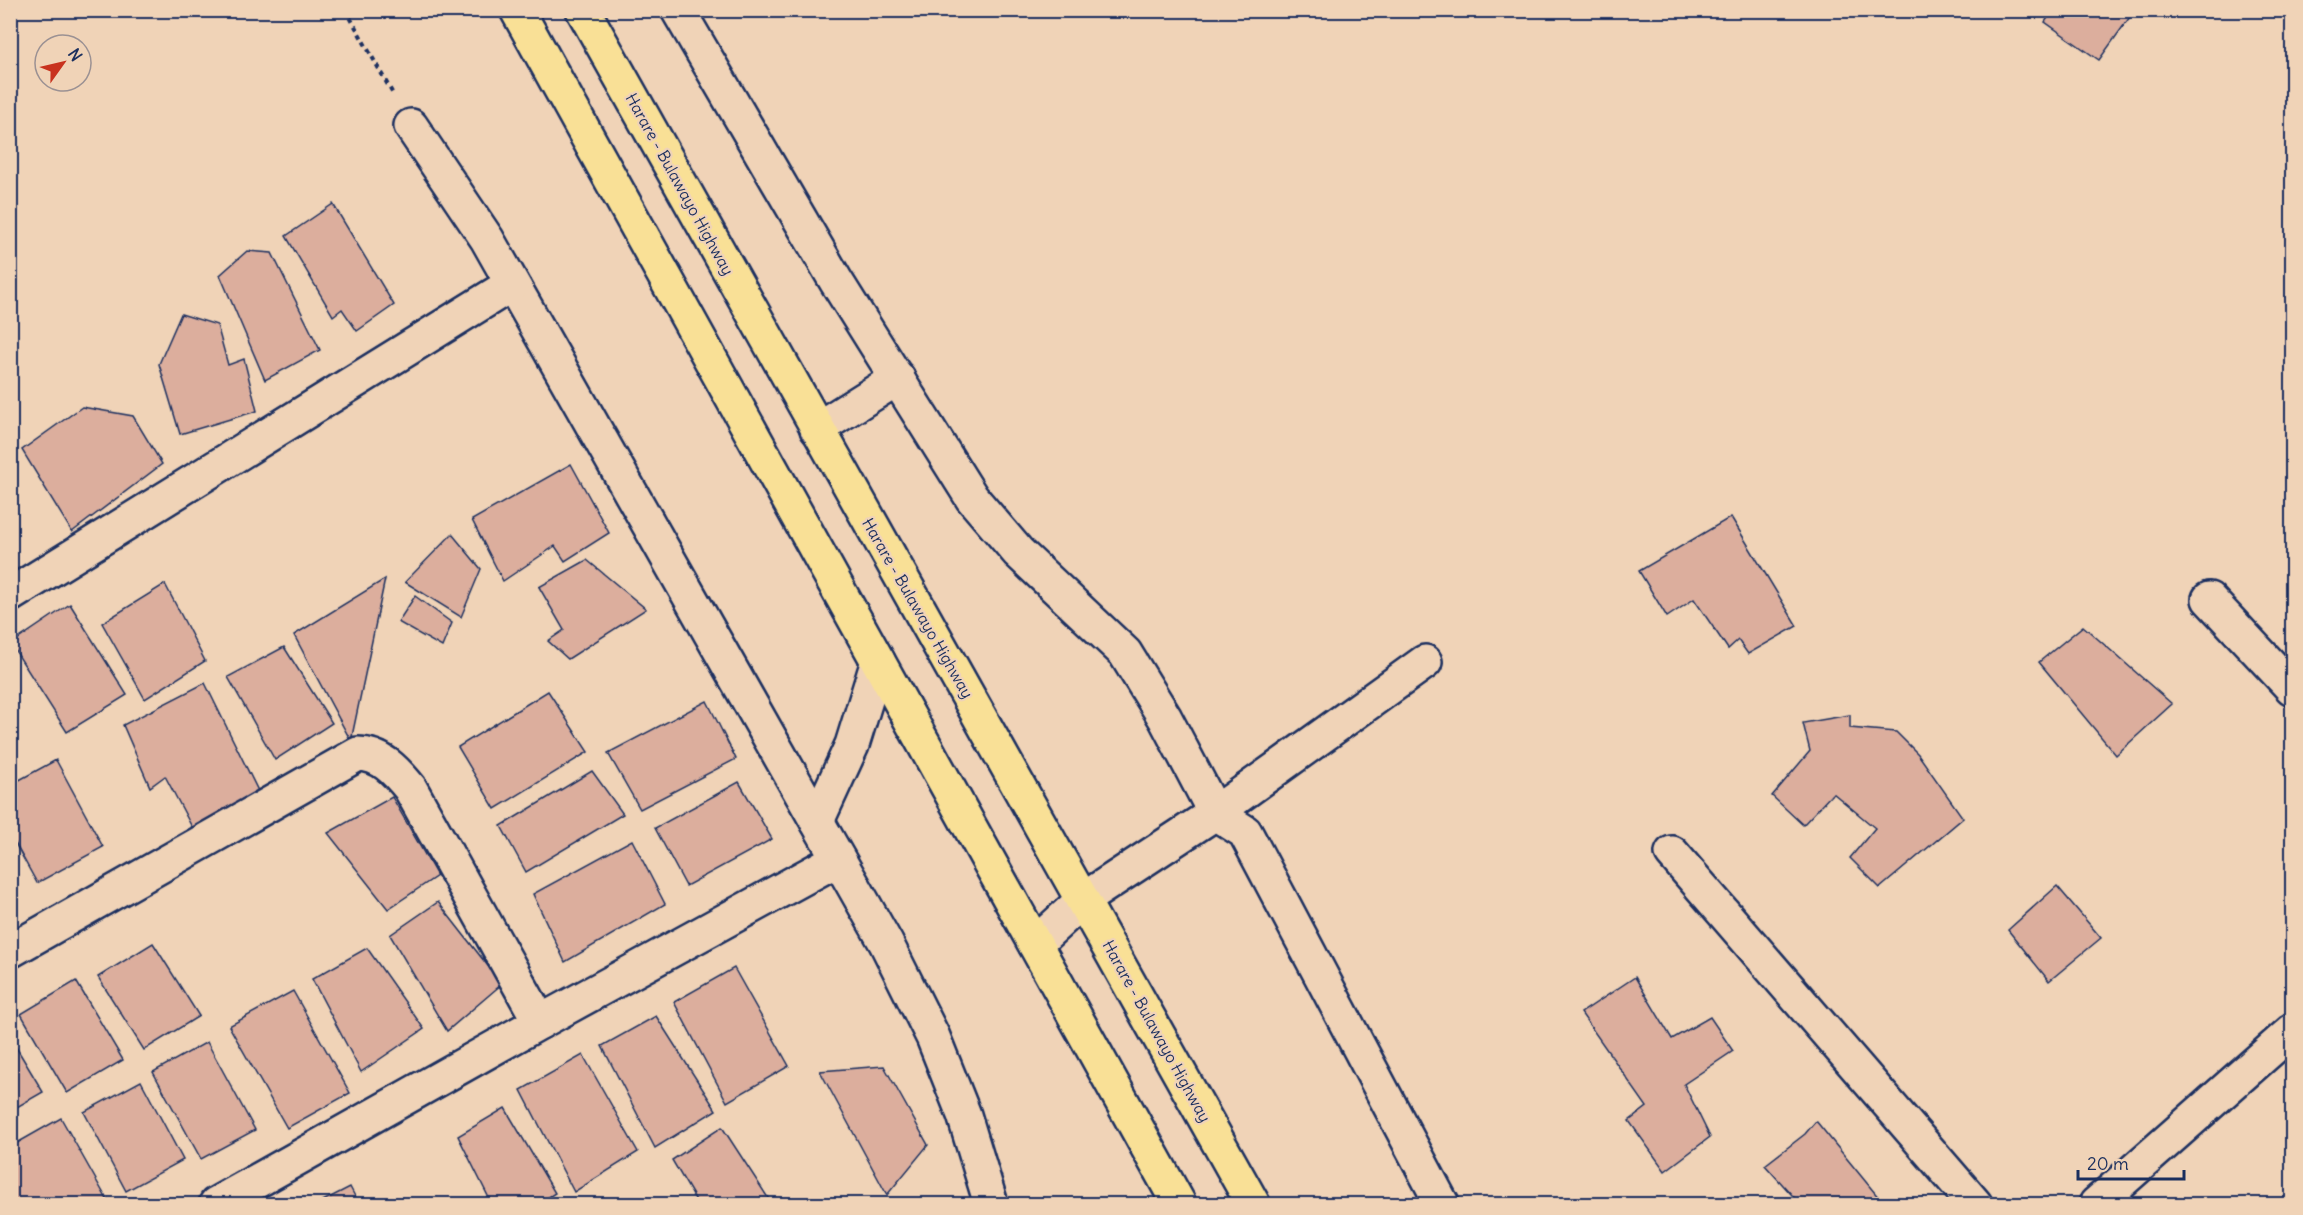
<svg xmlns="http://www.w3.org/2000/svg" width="2303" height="1215" font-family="Delius,sans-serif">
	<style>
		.building { fill: #dcae9d; stroke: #1b2f5e; stroke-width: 1.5 }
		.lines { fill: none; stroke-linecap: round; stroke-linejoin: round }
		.minor-casing { stroke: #1b2f5e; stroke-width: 38 }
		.highway-casing { stroke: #1b2f5e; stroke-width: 38 }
		.path { stroke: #1b2f5e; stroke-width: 4; stroke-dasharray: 4.5 4.5; stroke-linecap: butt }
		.minor { stroke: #f0d3b7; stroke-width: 33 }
		.highway { stroke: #f9e096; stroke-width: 33 }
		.labels { text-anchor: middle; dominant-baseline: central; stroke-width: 4.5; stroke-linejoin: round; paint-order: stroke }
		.street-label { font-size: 16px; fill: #1b2f5e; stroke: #f0d3b7 }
	</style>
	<rect width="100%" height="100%" fill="#f0d3b7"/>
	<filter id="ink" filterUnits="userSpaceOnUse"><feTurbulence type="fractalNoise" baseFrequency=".0167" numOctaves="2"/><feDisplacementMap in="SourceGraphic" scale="12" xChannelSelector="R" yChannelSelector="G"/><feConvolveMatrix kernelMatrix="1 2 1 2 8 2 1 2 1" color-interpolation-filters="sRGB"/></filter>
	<g filter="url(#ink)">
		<g class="building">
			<polygon points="2053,10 2135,10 2099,60 2045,22"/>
			<polygon points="333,204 394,305 357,331 342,309 333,316 286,236"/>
			<polygon points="247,251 272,253 320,350 265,380 220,275"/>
			<polygon points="181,314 217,325 228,365 244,359 257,411 180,434 159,364"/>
			<polygon points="82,407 133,416 162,464 72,532 22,450"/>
			<polygon points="571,464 609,533 565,561 555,546 503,581 472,520"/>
			<polygon points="1731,517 1797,626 1748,654 1738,640 1728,649 1694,599 1667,617 1639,571"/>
			<polygon points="452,534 481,569 461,617 405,582"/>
			<polygon points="587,560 646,609 568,659 548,641 564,630 539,587"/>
			<polygon points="385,579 351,741 294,635"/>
			<polygon points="165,584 205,661 145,699 102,623"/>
			<polygon points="415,596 452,623 442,647 398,622"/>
			<polygon points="70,604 127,695 67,732 11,644"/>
			<polygon points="2083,626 2172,704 2116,755 2039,662"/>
			<polygon points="284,647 332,723 275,760 228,677"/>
			<polygon points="205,683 259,793 194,831 165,776 150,787 123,725"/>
			<polygon points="548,691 588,752 495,809 458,747"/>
			<polygon points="707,701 736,759 640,809 608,753"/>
			<polygon points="1850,715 1850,728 1896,732 1918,754 1963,818 1880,888 1850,858 1875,828 1833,793 1803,825 1772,796 1810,751 1803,723"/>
			<polygon points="56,760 103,847 37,883 10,834 10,785"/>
			<polygon points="592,771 623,814 526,872 501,826"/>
			<polygon points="739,782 772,839 686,886 655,828"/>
			<polygon points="392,797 437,876 388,909 328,833"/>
			<polygon points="632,840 665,904 565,962 533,894"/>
			<polygon points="2057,886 2101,938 2049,981 2008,930"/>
			<polygon points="438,902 502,984 447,1031 390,935"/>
			<polygon points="153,943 199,1016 144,1050 98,977"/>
			<polygon points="367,948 424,1029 361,1072 312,979"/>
			<polygon points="734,968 789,1066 727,1102 674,1002"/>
			<polygon points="1635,977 1672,1039 1710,1017 1733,1051 1684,1084 1710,1137 1665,1171 1629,1121 1647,1107 1581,1013"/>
			<polygon points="76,981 123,1060 67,1093 21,1014"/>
			<polygon points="293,991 350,1093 287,1128 229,1026"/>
			<polygon points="656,1016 716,1110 655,1148 602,1046"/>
			<polygon points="10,1037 43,1092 10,1111"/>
			<polygon points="207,1042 255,1130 201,1159 153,1072"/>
			<polygon points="583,1055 638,1152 574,1192 521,1090"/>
			<polygon points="884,1066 928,1145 887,1195 820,1071"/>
			<polygon points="141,1081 183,1160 126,1191 84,1112"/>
			<polygon points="505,1108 555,1193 538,1204 492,1204 458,1136"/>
			<polygon points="61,1118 109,1203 61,1204 59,1200 52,1204 12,1204 10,1202 10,1147"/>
			<polygon points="1816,1121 1884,1204 1800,1204 1765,1165 1805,1134"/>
			<polygon points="722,1127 772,1204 698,1204 672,1160"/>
			<polygon points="350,1187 359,1204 317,1204"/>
		</g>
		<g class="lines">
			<g class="minor-casing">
				<g id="minor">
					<polyline points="678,10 836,281 972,498 1018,552 1125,653 1165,718 1215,813 1425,662"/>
					<polyline points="411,126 487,239 886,943 933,1037 964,1115 991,1204"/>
					<polyline points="817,429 898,378"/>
					<polyline points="10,595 512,284"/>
					<polyline points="2209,599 2292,688"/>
					<polyline points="817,821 852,745 878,661"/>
					<polyline points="1672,853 1975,1204"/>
					<polyline points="1035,944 1084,899 1215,813 1245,832 1442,1204"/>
					<path d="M10 951 358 754C381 754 396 771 410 788L540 1022"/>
					<polyline points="216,1204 540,1022 838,859"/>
					<polyline points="2096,1204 2292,1031"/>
				</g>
			</g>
			<g class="highway-casing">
				<g id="highway">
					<polyline points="517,10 1179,1204"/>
					<polyline points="583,10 1253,1204"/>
				</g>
			</g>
			<polyline class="path" points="346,10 394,96"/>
			<use href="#minor" class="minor"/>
			<use href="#highway" class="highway"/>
		</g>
	</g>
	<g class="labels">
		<g class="street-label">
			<text transform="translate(680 184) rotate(61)">Harare - Bulawayo Highway</text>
			<text transform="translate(918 608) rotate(60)">Harare - Bulawayo Highway</text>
			<text transform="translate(1157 1031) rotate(61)">Harare - Bulawayo Highway</text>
		</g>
	</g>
	<rect width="2303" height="1215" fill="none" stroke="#f0d3b7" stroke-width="36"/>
	<rect x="18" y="18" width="2267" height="1179" fill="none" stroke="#1b2f5e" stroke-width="2" filter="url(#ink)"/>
	<g transform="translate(63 63) rotate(56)"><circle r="28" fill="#f0d3b7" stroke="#9b9193" stroke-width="1.5"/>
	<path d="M0-4.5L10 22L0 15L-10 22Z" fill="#c8321e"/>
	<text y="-9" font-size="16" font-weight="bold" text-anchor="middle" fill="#1b2f5e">N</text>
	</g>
	<path d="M2078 1170v9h106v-9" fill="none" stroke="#1b2f5e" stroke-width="3"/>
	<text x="2087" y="1170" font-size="18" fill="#1b2f5e" stroke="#f0d3b7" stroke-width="4.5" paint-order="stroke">20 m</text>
</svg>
